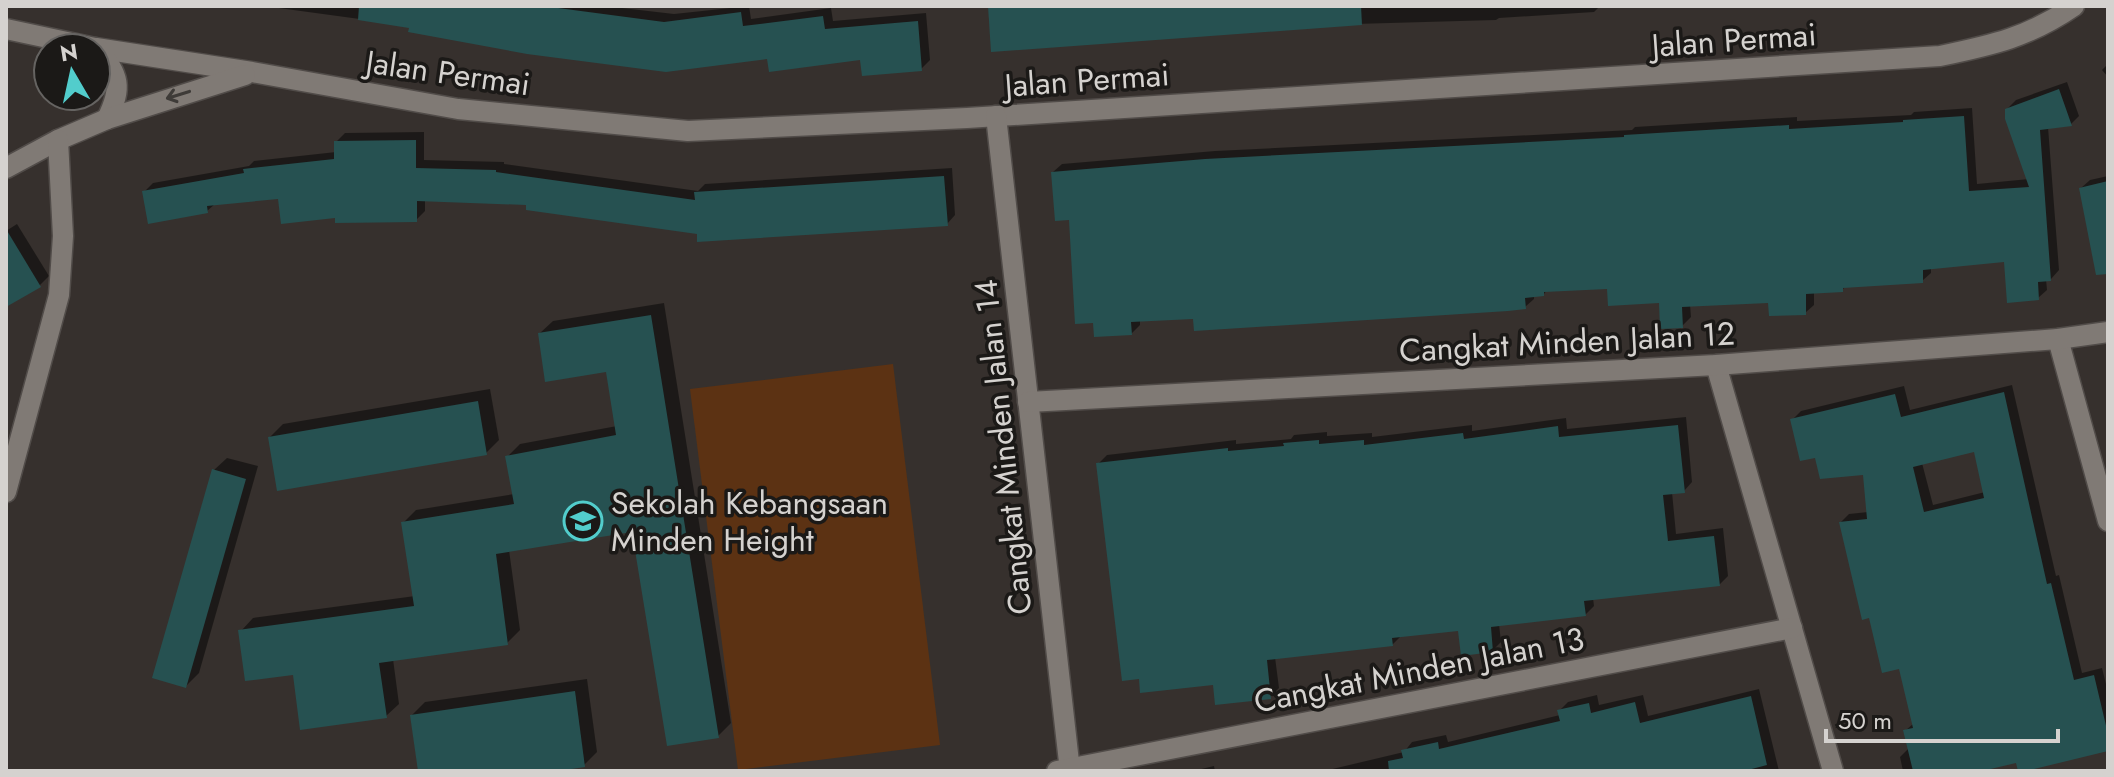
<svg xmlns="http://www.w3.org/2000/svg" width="2114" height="777" font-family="Jost,sans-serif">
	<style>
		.green { fill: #5c3213 }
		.shadow { fill: #0007; fill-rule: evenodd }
		.building { fill: #265151; fill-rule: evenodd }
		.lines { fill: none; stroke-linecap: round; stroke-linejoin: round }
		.minor-casing { stroke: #514c49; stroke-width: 23 }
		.minor { stroke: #807a75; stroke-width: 20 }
		.oneway { stroke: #3e3b38 }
		.labels { text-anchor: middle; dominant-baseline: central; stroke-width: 7; stroke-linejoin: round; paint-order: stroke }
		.street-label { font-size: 32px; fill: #d5d2cf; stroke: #1b1917 }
		.poi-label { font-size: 32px; fill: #d5d2cf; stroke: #1b1917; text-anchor: start }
	</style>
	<rect width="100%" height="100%" fill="#36302d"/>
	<polygon class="green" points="893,364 940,745 738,770 690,389"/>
	<g class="shadow">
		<polygon points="264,6 605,6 674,14 749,6 751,19 831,8 833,21 926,13 930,60 921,69 862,58 769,56 411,26"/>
		<polygon points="990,6 1621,6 1599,7 1594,12 1499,18 1496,20 1320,25"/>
		<polygon points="2108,64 2108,77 2102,70"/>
		<polygon points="2067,82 2079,116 2071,124 2048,127 2059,270 2051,279 2046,279 2047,290 2038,298 2005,260 1931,267 1931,273 1922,281 1846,286 1842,290 1814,291 1814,305 1805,313 1770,301 1690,304 1691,317 1682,326 1661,301 1609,287 1547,290 1544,294 1534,295 1534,299 1525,307 1140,320 1140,325 1131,334 1071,218 1053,172 1062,164 1215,151 1632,130 1635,127 1797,117 1797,121 1911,115 1914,112 1972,108 1977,184 2029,179 2007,109 2016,100"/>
		<polygon points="424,132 424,160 504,162 504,164 698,191 705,184 952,168 955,215 947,224 699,232 529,203 425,200 425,211 416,220 337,216 279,197 215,204 207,211 144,192 153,183 249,166 254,161 336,152 336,142 345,133"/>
		<polygon points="2108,176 2108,261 2081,188 2090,180"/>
		<polygon points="17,224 49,276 40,285 6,305 6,231"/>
		<polygon points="664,303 731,723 718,736 634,530 509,550 520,630 507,643 393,659 399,704 386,716 294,672 241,631 253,618 415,596 403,523 416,510 514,494 507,457 520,444 617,426 608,370 540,333 553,321"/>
		<path d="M2012 385 2056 576 2059 575 2082 673 2102 668 2108 692V749L2018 760 1974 771H1903L1900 757 1909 748 1905 731 1914 723 1901 667 1870 616 1841 522 1849 514 1868 512 1864 473 1816 456 1792 420 1801 411 1904 386 1910 410ZM1975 450 1985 492 1933 505 1922 463Z"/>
		<polygon points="490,389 499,440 486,453 270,437 283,424"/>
		<polygon points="1686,417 1692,482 1684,491 1672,492 1676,534 1723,528 1728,576 1719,585 1593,598 1594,606 1585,615 1499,624 1501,642 1493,650 1460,628 1402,635 1392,645 1275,657 1279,688 1270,697 1215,682 1098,464 1107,455 1236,440 1236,444 1291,439 1294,435 1327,432 1327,436 1372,433 1372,437 1472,425 1472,431 1566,418 1567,429"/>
		<polygon points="227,458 258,466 199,673 186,686 214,470"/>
		<polygon points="587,679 597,752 584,765 543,771 420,771 412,715 425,702"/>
		<polygon points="1759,689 1779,771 1324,771 1404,752 1412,742 1446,735 1448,742 1560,715 1559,711 1568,702 1597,695 1599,705 1643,695 1648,716"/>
		<polygon points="1214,766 1215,771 1193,771"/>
	</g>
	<g class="building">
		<polygon points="359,6 543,6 664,22 741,12 743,26 823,16 825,29 918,21 922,71 862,76 860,60 769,72 767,59 666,72 527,54 408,32 409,28 358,20"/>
		<polygon points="988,6 1361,6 1362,25 991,52"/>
		<polygon points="2059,89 2072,126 2040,130 2051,281 2038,282 2039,300 2007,303 2004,262 1923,270 1923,283 1843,288 1843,292 1806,294 1806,315 1769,316 1768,303 1682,307 1683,328 1660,329 1659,303 1608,306 1607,289 1544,292 1544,296 1525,298 1526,309 1508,311 1194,331 1193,319 1131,322 1132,335 1094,337 1093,323 1075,324 1069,220 1055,221 1051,172 1205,159 1624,137 1624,135 1789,125 1789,129 1903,122 1903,120 1964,116 1969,191 2029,187 2005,119 2005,109"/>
		<polygon points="416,140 416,168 496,170 496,172 695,200 694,192 944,176 948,226 697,242 697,234 526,210 526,205 417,201 417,222 335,223 335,218 281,224 278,199 207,206 208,213 148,224 142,191 244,173 243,169 334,159 334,141"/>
		<polygon points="2108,181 2108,274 2096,275 2079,188"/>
		<polygon points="6,229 41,287 6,307"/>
		<polygon points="651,315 719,738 667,746 632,532 496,554 508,645 379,663 387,718 300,730 293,675 245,681 238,630 414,606 401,522 514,504 505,456 616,435 606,372 545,382 538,333"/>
		<path d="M2004 392 2047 584 2051 583 2074 680 2094 675 2108 734V751L2026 771H2018L2016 763 1982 771H1913L1903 730 1913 728 1899 669 1882 673 1869 618 1862 620 1839 522 1867 519 1863 475 1820 479 1815 458 1800 461 1790 419 1895 394 1901 417ZM1974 452 1984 498 1924 512 1913 467Z"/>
		<polygon points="478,401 487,455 277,491 268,437"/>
		<polygon points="1678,425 1685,493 1663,495 1668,541 1714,536 1720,586 1584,601 1586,616 1491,627 1493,652 1461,656 1458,631 1392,638 1393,646 1267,660 1271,699 1215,705 1213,685 1140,693 1139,679 1122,681 1096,463 1228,448 1228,451 1284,446 1283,443 1319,440 1319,444 1364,440 1364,445 1463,433 1464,439 1558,426 1559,437"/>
		<polygon points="212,469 246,479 186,688 152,678"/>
		<polygon points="575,691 585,767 558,771 418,771 410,715"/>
		<polygon points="1751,696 1767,765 1744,771 1389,771 1388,761 1403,758 1401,750 1438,742 1439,749 1560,721 1557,710 1589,703 1591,713 1635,702 1640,723"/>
	</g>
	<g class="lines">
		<g class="minor-casing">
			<g id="minor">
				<polyline points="6,29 95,48"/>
				<path d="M96 48 252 72 458 109 688 131 967 118 1940 56C1993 45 2029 37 2074 6"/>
				<path d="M98 49C119 76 123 86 107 119"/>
				<polyline points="996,116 1070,771"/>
				<polyline points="6,168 58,140 107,119 245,75"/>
				<polyline points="2058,339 2108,521"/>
				<polyline points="1716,365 1833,771"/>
				<polyline points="1028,402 1716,365 2058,339 2108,332"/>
				<polyline points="6,492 59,295 63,236 58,140"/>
				<polyline points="1057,771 1792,628"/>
			</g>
		</g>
		<use href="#minor" class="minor"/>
	</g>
	<defs><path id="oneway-shaft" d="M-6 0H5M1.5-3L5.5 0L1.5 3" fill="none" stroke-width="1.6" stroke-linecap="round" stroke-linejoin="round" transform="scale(2)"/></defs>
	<use class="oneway" href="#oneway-shaft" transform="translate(178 95) rotate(163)"/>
	<defs>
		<g id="school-ring" transform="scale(2)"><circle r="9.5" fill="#1b1917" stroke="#52cdcc" stroke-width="1.5"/><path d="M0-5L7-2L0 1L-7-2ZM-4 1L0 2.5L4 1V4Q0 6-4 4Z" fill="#52cdcc"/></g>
	</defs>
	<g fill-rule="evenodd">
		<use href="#school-ring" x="583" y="521"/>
	</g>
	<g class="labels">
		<g class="street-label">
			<text transform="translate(1734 40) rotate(-4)">Jalan Permai</text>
			<text transform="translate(448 73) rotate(8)">Jalan Permai</text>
			<text transform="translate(1087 80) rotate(-4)">Jalan Permai</text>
			<text transform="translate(1567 342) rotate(-3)">Cangkat Minden Jalan 12</text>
			<text transform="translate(1003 447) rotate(-96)">Cangkat Minden Jalan 14</text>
			<text transform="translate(1419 670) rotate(-11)">Cangkat Minden Jalan 13</text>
		</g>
		<g class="poi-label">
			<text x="611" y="503">Sekolah Kebangsaan<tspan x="611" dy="37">Minden Height</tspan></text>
		</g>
	</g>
	<rect width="2114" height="777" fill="none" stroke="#d5d2cf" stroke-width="16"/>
	<g transform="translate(72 72) rotate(351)"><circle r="38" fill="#1b1917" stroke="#656361" stroke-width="2"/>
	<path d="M0-6L14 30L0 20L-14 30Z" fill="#52cdcc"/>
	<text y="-12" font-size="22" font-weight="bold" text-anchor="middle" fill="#d5d2cf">N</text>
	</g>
	<path d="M1826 729v12h232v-12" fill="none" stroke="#d5d2cf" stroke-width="4"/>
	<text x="1838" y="729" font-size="24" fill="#d5d2cf" stroke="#1b1917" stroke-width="6" paint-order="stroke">50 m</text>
</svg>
